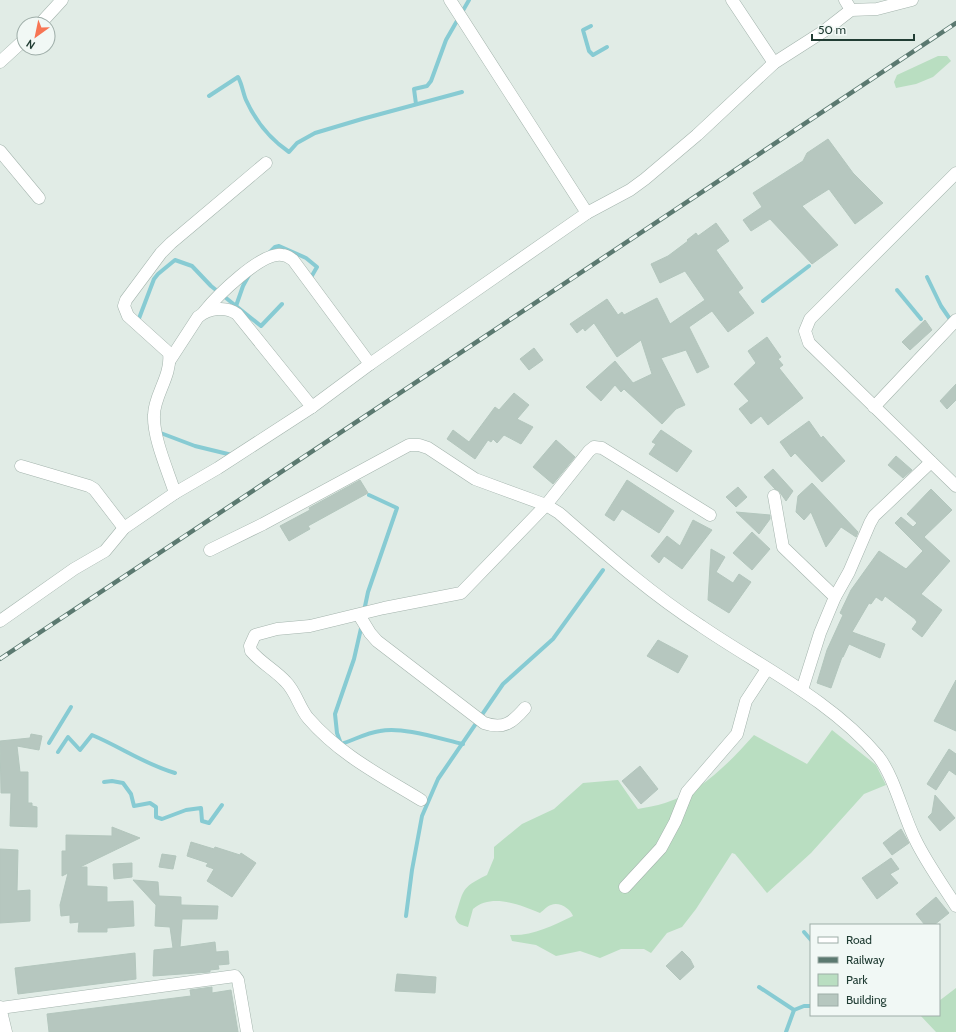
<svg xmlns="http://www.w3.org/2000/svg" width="956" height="1032" font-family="Cabin,sans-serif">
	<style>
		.green { fill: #b9dec1 }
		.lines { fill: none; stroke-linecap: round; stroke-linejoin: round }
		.stream { stroke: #87cbd3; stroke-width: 4 }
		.building { fill: #b6c7bf; stroke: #b3c6bd }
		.minor-casing { stroke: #a4b4ad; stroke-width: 13 }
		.minor { stroke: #fff; stroke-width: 12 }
		.rail-casing { stroke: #5b7970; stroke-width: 4.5 }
		.rail { stroke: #f1f8f5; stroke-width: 3; stroke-dasharray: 9; stroke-linecap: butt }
	</style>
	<rect width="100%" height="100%" fill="#e1ece6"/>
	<g class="green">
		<polygon points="938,56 947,56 951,61 933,77 916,84 896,88 894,82 897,75"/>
		<path d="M832 730 876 765 886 785 864 794 811 853 767 893 735 854 732 853 696 909 682 927 667 933 651 953 644 949H621L600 958 580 951 556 956 536 945 512 941 510 935C533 936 552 926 573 916 571 909 559 901 551 905 547 906 544 910 540 913 520 905 492 893 473 909L468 927C461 925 457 924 455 917 464 890 460 888 487 875L494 858V847L522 824 554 809 583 783 618 780 638 809C646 807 656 806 665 803 701 792 729 763 754 735L807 764Z"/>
		<polygon points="956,988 956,1032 936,1032 920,1015 939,1015 939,1001"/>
	</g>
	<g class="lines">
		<g class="stream">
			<polyline points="591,26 583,30 589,51 593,55 607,47"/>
			<path d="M209 96 238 77C242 84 243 93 246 100 256 122 270 139 289 152L297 143 315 133 362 119 462 92"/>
			<polyline points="416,104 414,89 427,86 431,81 446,40 469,0"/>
			<polyline points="268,254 275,247 279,246 306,258 317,267 310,279"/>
			<polyline points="927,277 941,306 952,322"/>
			<polyline points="897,290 921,319"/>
			<polyline points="763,301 809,266"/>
			<polyline points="236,306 243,286 249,275"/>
			<polyline points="140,322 138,321 154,279 158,274 175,260 192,266 211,286 261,326 282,304"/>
			<polyline points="158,432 195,446 232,455"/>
			<polyline points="364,611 368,592 397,508 369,495"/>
			<path d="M362 624 354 659 335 714 337 733 341 744C354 740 366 733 380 731 402 726 441 739 463 744"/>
			<polyline points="49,743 71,707"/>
			<path d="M58 752 68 737 80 750 92 735C121 747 144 764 175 773"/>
			<polyline points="104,782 112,781 123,783 131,794 134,806 150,803 156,807 156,817 162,819 186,810 201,808 202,821 209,823 222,805"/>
			<polyline points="406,916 412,870 422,816 438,779 503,684 553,639 603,570"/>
			<polyline points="804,932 811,940"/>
			<polyline points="759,987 794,1010"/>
			<polyline points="786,1032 794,1010 804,1006 811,1006"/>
		</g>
	</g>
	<g class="building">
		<polygon points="828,139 853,173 883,203 855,224 829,189 802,206 838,245 812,264 770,219 751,231 743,220 762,207 753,193 803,161 807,153"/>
		<polygon points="716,223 729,241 716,250 743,288 738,292 754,313 728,332 712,311 689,327 709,367 697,373 686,350 661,358 685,405 676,409 662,424 624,389 621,392 615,385 601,401 586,387 615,361 633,383 652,374 641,340 617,357 594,323 585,331 583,328 577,333 570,324 607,299 618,315 622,312 624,315 657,298 670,324 705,300 685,271 660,283 651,264 668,256 688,241 687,240 696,233 698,236"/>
		<polygon points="925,320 932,330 910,350 902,342"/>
		<polygon points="767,337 781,357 778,359 783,365 779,368 803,398 768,425 761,416 751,424 739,409 749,401 734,384 756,363 748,351"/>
		<polygon points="534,348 543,360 529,370 520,359"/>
		<polygon points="956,384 956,400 947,409 940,401"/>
		<polygon points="514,393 529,405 517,419 533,427 521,444 504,435 497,443 493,439 491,442 488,440 475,459 447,439 453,430 469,442 495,407 499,410"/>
		<polygon points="809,421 821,438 823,436 845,461 822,482 795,453 791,457 780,442"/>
		<polygon points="661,430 692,451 677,472 649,454 656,444 652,442"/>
		<polygon points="556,440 575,457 553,484 533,467"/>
		<polygon points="896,456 912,470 903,478 888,465"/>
		<polygon points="773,469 793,491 786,501 779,491 775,489 764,477"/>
		<polygon points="360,480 368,493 308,526 310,529 289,541 280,526 310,510 309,508"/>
		<polygon points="627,480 674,511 659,533 622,509 614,521 605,515"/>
		<polygon points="812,483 858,532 856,537 841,527 826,547 811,512 804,520 796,512 798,496"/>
		<polygon points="738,487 747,497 736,507 726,497"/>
		<polygon points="931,489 952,510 924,537 950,561 921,594 942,610 922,637 912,629 917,622 915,619 885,596 882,601 876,597 871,604 869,603 852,632 885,644 880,658 849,644 843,657 842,657 831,688 817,683 827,650 843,615 840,613 851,590 879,551 906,569 923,551 895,523 901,517 913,527 917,523 907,514"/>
		<polygon points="736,512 770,515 770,519 759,534"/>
		<polygon points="693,520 712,530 682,569 664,556 659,563 651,556 667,536 680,546"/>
		<polygon points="752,532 770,549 752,570 733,553"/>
		<polygon points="711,549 725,557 716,572 733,583 739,574 751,582 729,613 708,600"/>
		<polygon points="658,640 688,656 678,673 647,656"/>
		<polygon points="956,680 956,731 934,721"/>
		<polygon points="31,734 42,736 39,750 17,746 20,772 28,772 28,803 32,803 32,806 37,807 37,827 10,826 11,793 1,793 0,741 30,738"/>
		<polygon points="949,749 956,754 956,775 949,770 936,790 927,784"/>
		<polygon points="640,766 658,789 641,804 622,781"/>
		<polygon points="935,795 955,818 940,831 928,817 932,813"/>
		<polygon points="112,827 140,838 80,867 87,867 87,886 107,887 107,902 133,901 134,926 107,928 107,932 78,932 79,922 70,923 70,915 61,916 60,905 68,873 62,876 62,851 66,851 66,835 112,836"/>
		<polygon points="901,829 909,843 892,855 883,843"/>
		<polygon points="191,842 214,849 215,847 240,855 241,853 256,863 232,897 207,881 214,869 206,866 208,863 187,856"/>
		<polygon points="0,849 18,850 17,891 30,890 30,921 0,923"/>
		<polygon points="162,854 176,856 173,869 159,867"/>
		<polygon points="891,858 899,869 890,874 898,883 877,899 862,878"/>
		<polygon points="132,863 132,877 114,879 113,864"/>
		<polygon points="133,880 158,882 159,896 181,897 181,905 218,906 217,919 182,919 180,947 215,942 216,952 228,951 229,964 218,965 219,969 210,970 210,972 153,976 154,950 173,948 170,927 155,926 156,905"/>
		<polygon points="936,897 949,913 934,925 925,925 916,914"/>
		<polygon points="682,951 690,959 694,967 680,980 666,966"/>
		<polygon points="135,953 136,979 18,994 15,968"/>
		<polygon points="397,974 436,977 435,993 395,991"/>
		<polygon points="212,987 212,993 231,990 238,1032 49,1032 47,1014 191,996 190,990"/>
	</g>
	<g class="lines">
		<g class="minor-casing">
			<g id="minor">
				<polyline points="450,0 587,213"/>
				<polyline points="732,0 774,63"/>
				<polyline points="845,0 851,10"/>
				<polyline points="40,24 62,0"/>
				<polyline points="0,62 24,40"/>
				<polyline points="0,151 39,198"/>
				<polyline points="956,173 810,319 805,331 809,343 956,486"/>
				<path d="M204 312C217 296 261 252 282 255 287 255 290 258 293 260L370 364"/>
				<path d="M170 360 198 317C209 308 226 306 237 314L312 407"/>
				<polyline points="874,407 956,320"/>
				<polyline points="21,466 89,486 94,489 124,528"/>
				<path d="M175 493C168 471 153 438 154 415 154 395 172 376 169 353L128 316 124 306 126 300 161 253 171 243 266 163"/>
				<polyline points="774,496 783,547 835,597"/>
				<path d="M210 550 263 524 409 445H419L428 448 475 479 546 505 559 513C605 553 650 593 701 626 761 667 831 700 878 756 894 776 903 815 915 839 926 862 942 884 956 906"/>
				<path d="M359 615 370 633 377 641 484 723C504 730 513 722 525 708"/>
				<polyline points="0,621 74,569 105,551 124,528 175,493 218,468 312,407 370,364 587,213 630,190 645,179 697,135 774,63 824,31 851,10 877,9 912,0"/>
				<polyline points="802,690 820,633 835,597 849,572 870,523 874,516 931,462"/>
				<path d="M421 800C380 775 340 755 308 718 299 707 296 692 286 682 275 670 261 663 251 651L250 646 255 635 277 629 310 626 384 608 461 593 546 505 589 451 594 447 602 448 710 515"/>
				<polyline points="625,887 661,848 675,822 687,792 737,734 746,701 767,669"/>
				<polyline points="0,1007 6,1032"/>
				<polyline points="0,1008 235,976 238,980 247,1032"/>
			</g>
		</g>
		<use href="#minor" class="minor"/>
		<g class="rail-casing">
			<polyline id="rail" points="0,659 956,23"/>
		</g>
		<use href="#rail" class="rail"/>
	</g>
	<rect x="810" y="924" width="130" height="92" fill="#f1f8f5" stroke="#9eada8"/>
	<rect x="818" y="937" width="20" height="6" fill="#ffffff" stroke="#9eada8"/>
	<text x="846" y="944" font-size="12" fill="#213d34">Road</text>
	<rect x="818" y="957" width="20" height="6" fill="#5b7970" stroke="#9eada8"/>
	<text x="846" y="964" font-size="12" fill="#213d34">Railway</text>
	<rect x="818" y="974" width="20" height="12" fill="#b9dec1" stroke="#9eada8"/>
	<text x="846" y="984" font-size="12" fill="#213d34">Park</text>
	<rect x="818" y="994" width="20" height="12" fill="#b6c7bf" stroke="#9eada8"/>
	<text x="846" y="1004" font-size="12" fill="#213d34">Building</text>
	<g transform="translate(36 36) rotate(213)"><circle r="19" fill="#f1f8f5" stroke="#9eada8"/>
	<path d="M0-3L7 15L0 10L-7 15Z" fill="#f77554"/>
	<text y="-6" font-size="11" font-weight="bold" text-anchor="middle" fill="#213d34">N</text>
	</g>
	<path d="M812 34v6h102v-6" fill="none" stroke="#213d34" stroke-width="2"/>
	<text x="818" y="34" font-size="12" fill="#213d34" stroke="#f1f8f5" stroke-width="3" paint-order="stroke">50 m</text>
</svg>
